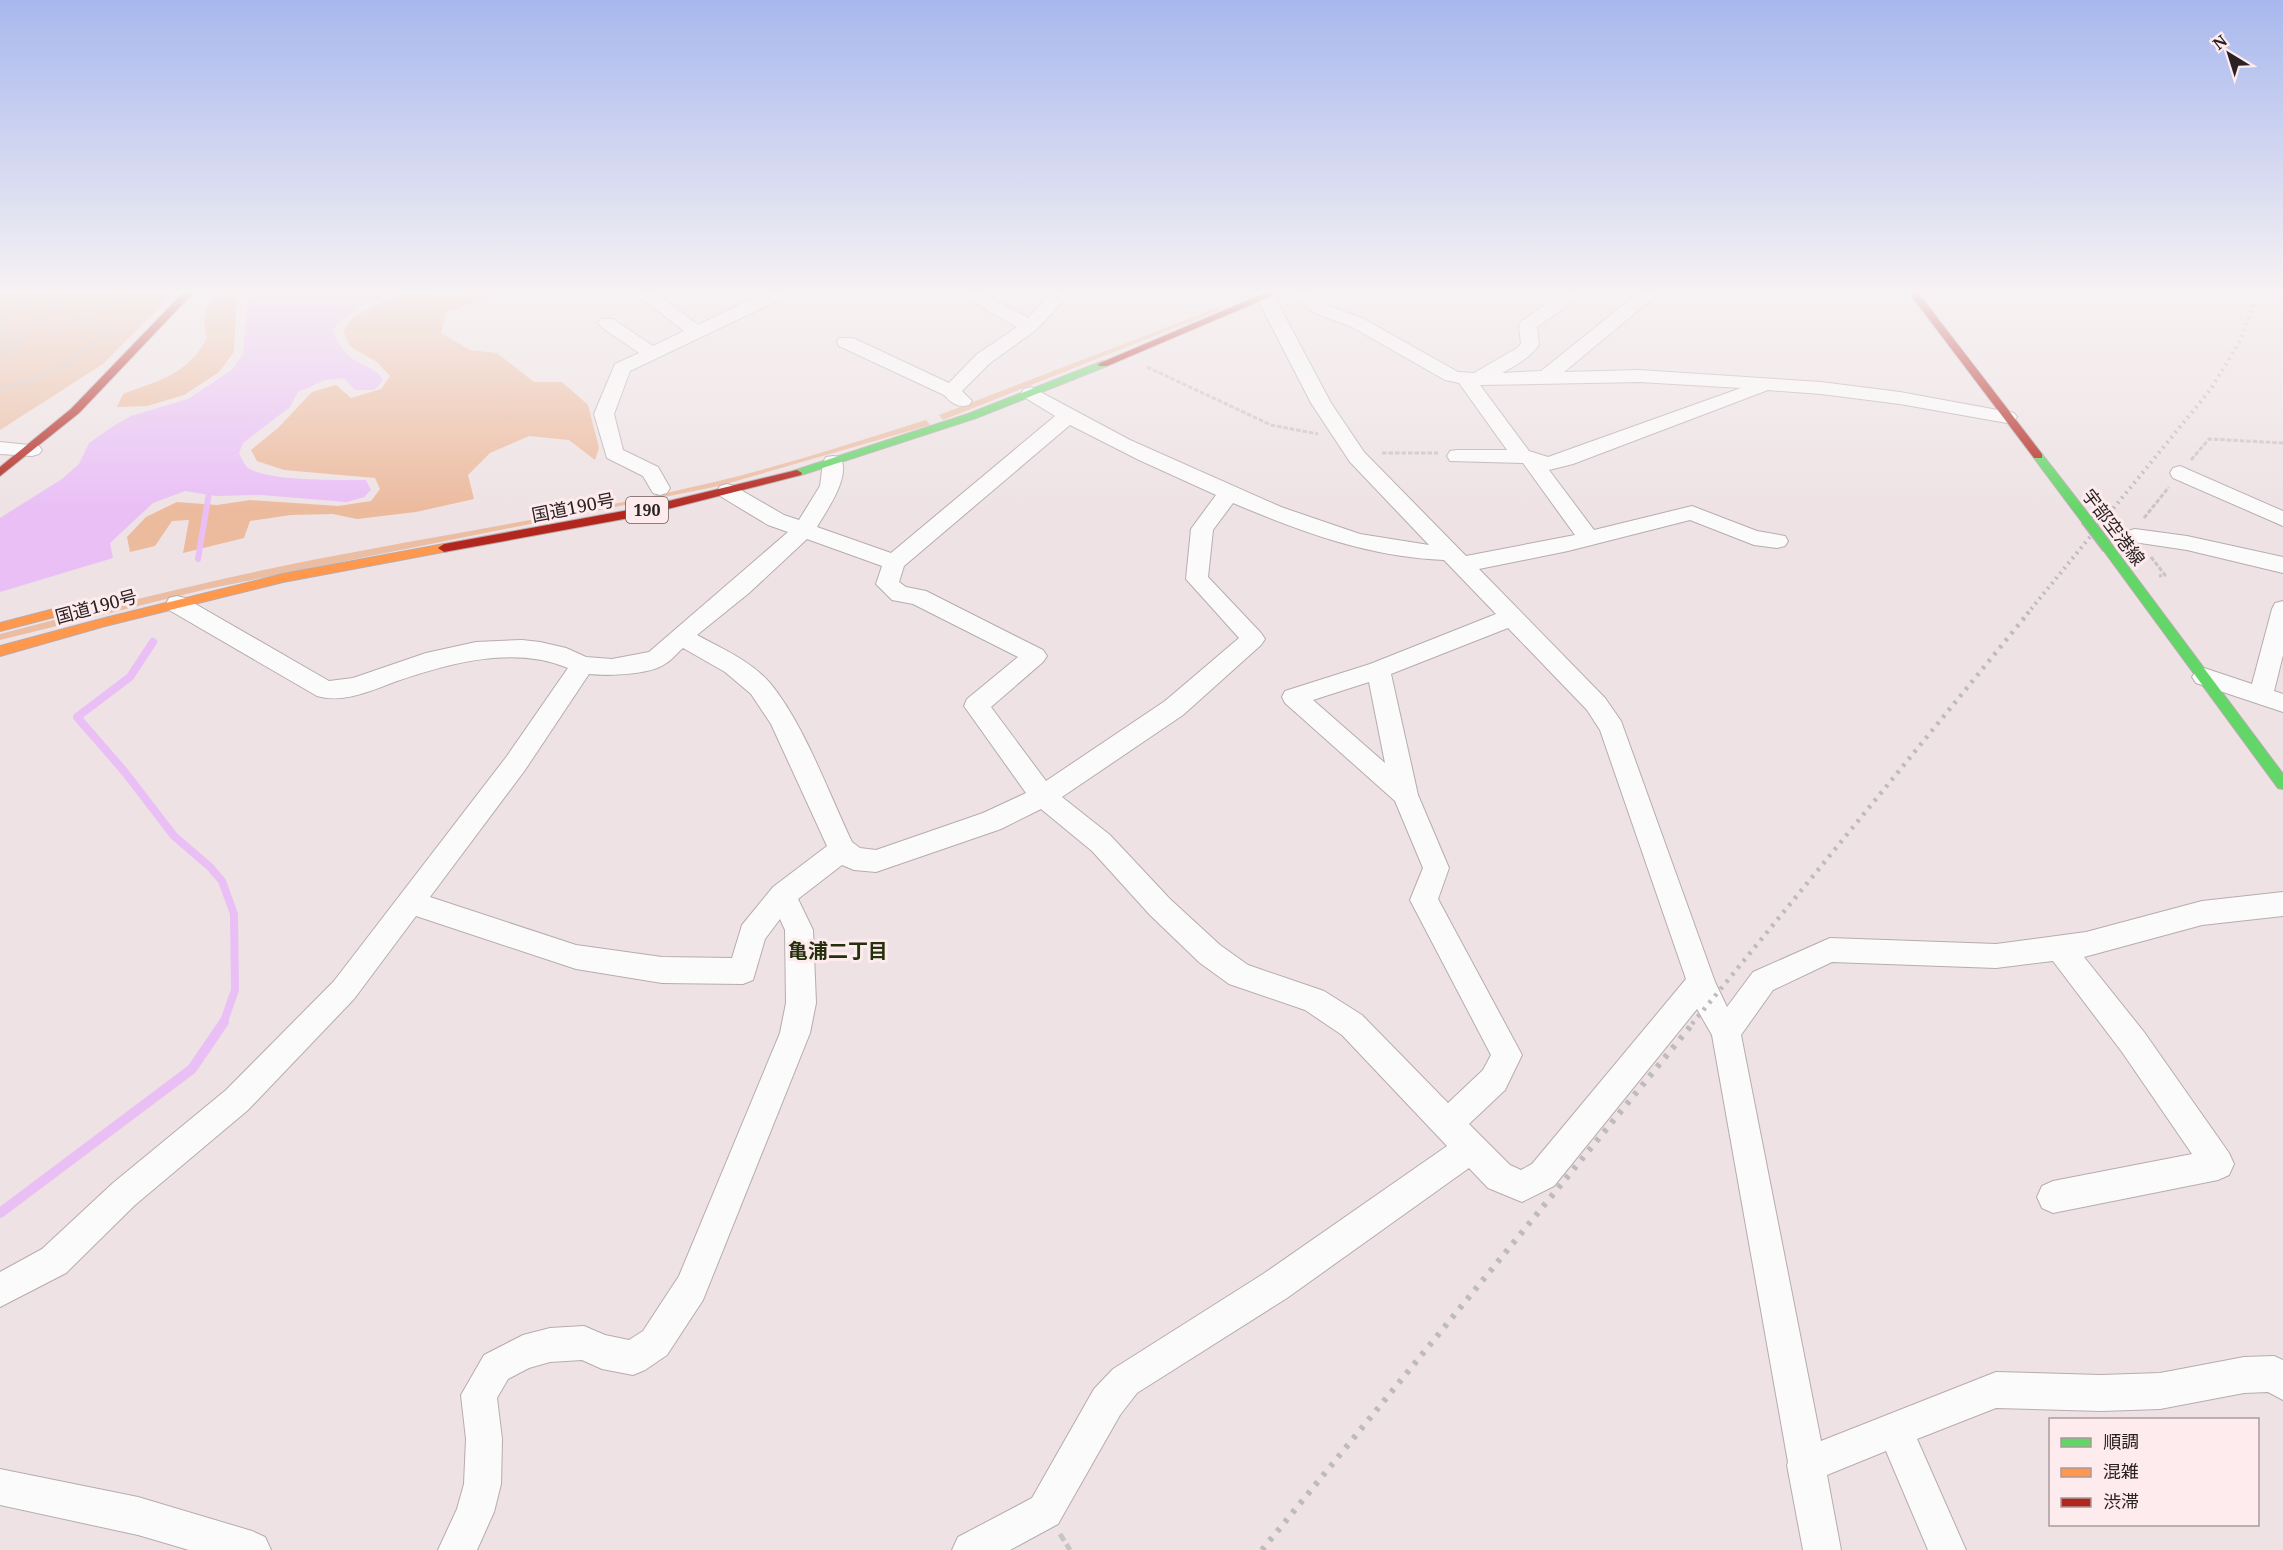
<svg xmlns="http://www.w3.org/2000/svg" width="2283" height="1550" font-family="'Noto Serif','Noto Sans JP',serif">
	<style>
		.green { fill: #ebbda3 }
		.forest { fill: #ecba9d }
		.water { fill: #e9bff6 }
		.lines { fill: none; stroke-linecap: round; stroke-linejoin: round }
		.stream-far2 { stroke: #e9bff6; stroke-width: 6 }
		.stream-far1 { stroke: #e9bff6; stroke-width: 8 }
		.stream { stroke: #e9bff6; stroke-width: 10 }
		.street-casing { stroke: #b6acae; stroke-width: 2 }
		.fast-casing { stroke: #b6acae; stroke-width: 2 }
		.slow-casing { stroke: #b6acae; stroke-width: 2 }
		.jam-casing { stroke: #b6acae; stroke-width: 2 }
		.path-far1 { stroke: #c8c3c4; stroke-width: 3; stroke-dasharray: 4.5 2; stroke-linecap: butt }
		.path { stroke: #c8c3c4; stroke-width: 5; stroke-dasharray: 8 4; stroke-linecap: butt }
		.street { fill: #fcfbfb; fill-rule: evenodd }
		.fast { fill: #63d668; fill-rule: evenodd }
		.slow { fill: #ff974d; fill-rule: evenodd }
		.jam { fill: #b3261e; fill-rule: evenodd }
		.rail-far2 { stroke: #bebbbc; stroke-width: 4; stroke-dasharray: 2 4.5; stroke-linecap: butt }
		.rail-far1 { stroke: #bebbbc; stroke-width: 4.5; stroke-dasharray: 3 6; stroke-linecap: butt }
		.rail { stroke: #bebbbc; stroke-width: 6; stroke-dasharray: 4 8; stroke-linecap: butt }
		.fast-bridge-casing { stroke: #b6acae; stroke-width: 13; stroke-linecap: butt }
		.fast-bridge { stroke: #63d668; stroke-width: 10 }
		.labels { text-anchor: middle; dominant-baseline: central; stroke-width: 6; stroke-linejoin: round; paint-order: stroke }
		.shield { fill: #feebee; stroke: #6a5e60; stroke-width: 1.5 }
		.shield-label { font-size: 16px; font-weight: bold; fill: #2a2123 }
		.street-label { font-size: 18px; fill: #2a2123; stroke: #feebee }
		.neighbourhood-label { font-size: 20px; font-weight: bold; fill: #25310c; stroke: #feebee }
	</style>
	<rect width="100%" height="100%" fill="#eee2e4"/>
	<g class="green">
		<polygon points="3,294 172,294 172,295 103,364 0,430 0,296"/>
		<polygon points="1217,308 1220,310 943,420 939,415"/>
		<path d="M926 420 930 425 719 486 207 589 0 640V634C103 607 207 581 312 560 445 534 579 514 710 483 783 466 855 442 926 420Z"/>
	</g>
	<g class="forest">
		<polygon points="399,294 499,295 446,312 441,333 470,350 497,353 534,382 562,382 588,405 599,448 595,460 569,440 529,436 490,453 468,475 474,499 416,512 357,519 333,514 291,515 250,521 244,538 183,553 189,520 172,521 155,546 130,552 127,537 146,517 177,502 217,505 250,500 338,506 371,501 380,489 375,478 284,470 257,461 251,450 278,428 312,392 336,385 351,398 381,389 390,376 377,362 351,347 343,331 353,317"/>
		<path d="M215 295H237L234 352 219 372 184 395 147 406 117 407 123 394C158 381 189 374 207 338 202 320 204 310 215 295Z"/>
	</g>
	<path class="water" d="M248 294 386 295C366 303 347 312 333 330 337 343 344 354 356 361 367 368 378 369 383 381L374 390H355L344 378 325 380 298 392 290 407 243 443 239 453C241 457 243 462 246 466 260 482 343 480 366 480L371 490 364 497 347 502 261 495 216 496 185 491 153 503 110 543 113 558 0 592V518L62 479 79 464 89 443 115 425 131 416 188 399 233 369 243 354Z"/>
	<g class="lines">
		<polyline class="stream-far2" points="198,559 210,487"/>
		<polyline class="stream-far1" points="153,642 130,677 77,717 124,771 174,836 210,867 222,881 234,914 235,990 223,1024"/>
		<polyline class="stream" points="0,1213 192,1069 224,1022"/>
		<g class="street-casing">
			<g id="street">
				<polygon points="636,294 657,294 698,325 762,294 786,294 783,298 630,371 614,414 623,450 658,467 670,488 667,493 660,495 653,493 643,476 607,458 594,414 615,364 639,353 601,327 598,323 601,319 613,319 653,346 684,331"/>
				<path d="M959 294H983L1028 318 1051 294H1070L1036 330 990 363 962 391 972 401 969 405C957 408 952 403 944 395L839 346 837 342 839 338H853L949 383 976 355 1017 327Z"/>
				<path d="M1255 294H1273L1331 403 1364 452 1466 556 1575 535 1523 463 1450 461 1447 456 1450 451 1457 450H1507L1459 383 1445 380 1352 327 1317 314 1289 294H1311L1329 306 1364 319 1458 372 1474 373 1517 348 1521 344 1519 325 1522 321 1561 294H1584L1537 327 1539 345C1530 358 1516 365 1502 373L1541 371 1637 294H1658L1564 372 1639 370 1821 382 1900 392 2014 413 2017 417 2014 421 2007 423 1900 404 1821 394 1768 390 1573 464 1549 470 1594 530 1692 506 1757 531 1785 536 1788 541 1785 546 1777 548 1754 545 1690 520 1568 551 1479 569 1605 698 1621 721 1715 982 1727 1007 1753 972 1830 938 1996 944 2086 932 2202 901 2283 892V916L2202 925 2084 957 2144 1032 2229 1153 2234 1164 2229 1175 2218 1180 2053 1213 2042 1208 2037 1197 2042 1186 2053 1181 2192 1154 2122 1052 2053 961 1996 968 1832 962 1773 990 1741 1035 1821 1441 1996 1372 2101 1375 2160 1373 2244 1357 2274 1356 2283 1360V1400L2268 1392 2244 1393 2160 1409 2101 1411 1996 1408 1917 1439 1966 1550H1928L1886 1451 1827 1475 1841 1550H1803L1787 1465 1788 1462 1712 1035 1697 1009 1554 1186 1522 1202 1488 1188 1469 1168 1287 1298 1137 1393 1120 1415 1058 1524 1010 1550H952L958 1537 1032 1498 1094 1389 1113 1369 1263 1274 1447 1146 1342 1035 1305 1010 1229 984 1200 963 1150 915 1092 851 1041 809 1001 829 876 872 854 870 842 865 798 899 813 930 816 1003 810 1033 703 1300 667 1355 645 1370 633 1375 602 1369 582 1360 550 1362 529 1368 508 1379 497 1398 502 1439 501 1484 494 1512 477 1550H438L457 1509 464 1484 466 1439 461 1395 484 1355 523 1335 550 1328 584 1326 605 1335 629 1340 643 1331 679 1276 780 1033 786 1003 785 930 780 919 765 939 753 980 743 984 662 983 576 969 416 916 354 999 248 1110 135 1205 66 1273 0 1307V1272L42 1249 113 1183 226 1090 334 981 507 756 568 668C515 645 450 663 397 681 373 690 343 704 317 696L169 610 166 604 169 598 177 596 185 598 329 681 353 678 426 653 476 642 522 640 540 642 566 648 586 657 612 659 649 652 788 532 768 525 720 496 717 491 720 486 727 484 734 486 784 515 799 520 820 486 823 462 826 457 833 456 840 457C852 476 826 511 817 527L891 553 1055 416 1024 397 1021 393 1024 389 1031 387 1130 440 1281 507 1360 534 1429 545 1350 462 1311 403ZM1639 382 1741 388 1548 457 1529 451 1480 385ZM1070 425 1139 460 1216 495 1191 529 1186 579 1239 638 1165 701 1046 781 991 707 1043 662 1047 656 1043 650 926 591 906 587 899 582 904 566ZM1233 503C1301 532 1369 557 1444 560L1496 614 1370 664 1285 691 1282 697 1285 703 1395 801 1423 868 1410 900 1491 1055 1483 1070 1448 1103 1362 1015 1324 991 1248 965 1220 945 1170 899 1110 835 1062 797 1183 715 1261 645 1265 639 1261 633 1208 577 1213 530ZM807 539 882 566 876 584 892 600 913 604 1018 657 967 699 964 706 1026 793 983 813 876 850 860 848 852 842C829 794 804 724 770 683 751 661 721 648 697 635L749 593ZM1508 628 1587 710 1600 730 1686 979 1532 1164 1521 1170 1510 1165 1469 1124 1505 1090 1522 1055 1438 899 1449 868 1418 795 1391 674ZM683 648 725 672 751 694 771 724 827 846 773 887 742 925 732 958 662 957 576 945 430 897 525 770 589 674C608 676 649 675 665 664 672 660 677 653 683 648ZM1369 682 1385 763 1313 700Z"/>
				<polygon points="0,442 39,446 42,450 39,454 32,456 0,454"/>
				<polygon points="2180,466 2283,511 2283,526 2173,478 2170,473 2173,468"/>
				<polygon points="2135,529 2187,536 2283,557 2283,573 2187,550 2127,541 2124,536 2127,531"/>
				<polygon points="2283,601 2283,655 2274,691 2283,694 2283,712 2196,683 2192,677 2196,671 2204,668 2252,684 2272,609 2275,603"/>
				<polygon points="0,1469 138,1497 252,1531 265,1537 271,1550 189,1550 138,1535 0,1505"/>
			</g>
		</g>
		<g class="fast-casing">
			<g id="fast">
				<polygon points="1103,361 1107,362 1107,366 976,418 801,475 793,475 792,473 793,471 968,414"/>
				<polygon points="2038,453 2042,454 2090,516 2090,522 2082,522 2034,458 2034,454"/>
				<polygon points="2108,544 2112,545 2283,774 2283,789 2278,788 2104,551 2102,548"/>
			</g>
		</g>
		<g class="slow-casing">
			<g id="slow">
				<polygon points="444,544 450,548 448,551 283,582 105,626 0,656 0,646 105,618 283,574"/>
				<polygon points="77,603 81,604 83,607 81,610 0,631 0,623"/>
			</g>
		</g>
		<g class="jam-casing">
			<g id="jam">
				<polygon points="182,294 192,294 79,413 0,476 0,467 71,409"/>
				<polygon points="1263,294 1276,294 1107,366 1099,366 1098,364"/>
				<polygon points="1910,294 1919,294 2042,454 2042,458 2034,458"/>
				<polygon points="797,470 802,473 801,475 640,516 444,552 438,548 444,544 640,508"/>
			</g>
		</g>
		<g class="path-far1">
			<polyline points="0,334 7,324 2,319 4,312 38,294"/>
			<polyline points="0,344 19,339 28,328 59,306 67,294"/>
			<polyline points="0,355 16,345 19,339"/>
			<polyline points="1147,367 1271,425 1318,434"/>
			<polyline points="0,389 42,376 67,364 109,329 110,327 107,326 85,326 77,322 84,315 115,302 112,294"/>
			<polyline points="1382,453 1438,453"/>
			<polyline points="2191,460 2209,439 2283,443"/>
			<polyline points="2144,518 2169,487"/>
			<polyline points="2151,557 2165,575 2159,576"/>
		</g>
		<polyline class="path" points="1060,1534 1070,1550"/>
		<use href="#street" class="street"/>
		<use href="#fast" class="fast"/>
		<use href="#slow" class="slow"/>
		<use href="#jam" class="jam"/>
		<polyline class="rail-far2" points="2027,614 2211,389 2241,339 2257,294"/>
		<polyline class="rail-far1" points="1692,1024 2029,612"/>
		<polyline class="rail" points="1262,1550 1694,1022"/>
		<g class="fast-bridge-casing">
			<polyline id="fast-bridge" points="2086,519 2108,548"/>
		</g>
		<use href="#fast-bridge" class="fast-bridge"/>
	</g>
	<linearGradient id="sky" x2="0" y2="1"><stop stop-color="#a8b8ee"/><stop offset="0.57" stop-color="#f7f2f3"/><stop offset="1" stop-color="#f7f2f3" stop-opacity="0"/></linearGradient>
	<rect width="2283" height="512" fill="url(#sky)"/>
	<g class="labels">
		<rect class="shield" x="626" y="497" width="42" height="26" rx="4.5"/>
		<g class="shield-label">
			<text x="647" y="510">190</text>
		</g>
		<g class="street-label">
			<text transform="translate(573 507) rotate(-11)">国道190号</text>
			<text transform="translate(2114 527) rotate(53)">宇部空港線</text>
			<text transform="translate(96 606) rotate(-15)">国道190号</text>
		</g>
		<g class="neighbourhood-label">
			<text x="838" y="950">亀浦二丁目</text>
		</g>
	</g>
	<rect x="2049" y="1418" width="210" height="108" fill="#feebee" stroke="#a99a9d" stroke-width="1.5"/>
	<rect x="2061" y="1438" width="30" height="9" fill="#63d668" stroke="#a99a9d" stroke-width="1.5"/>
	<text x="2103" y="1448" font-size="18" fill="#2a2123">順調</text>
	<rect x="2061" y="1468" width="30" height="9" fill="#ff974d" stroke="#a99a9d" stroke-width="1.5"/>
	<text x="2103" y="1478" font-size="18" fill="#2a2123">混雑</text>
	<rect x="2061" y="1498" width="30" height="9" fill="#b3261e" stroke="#a99a9d" stroke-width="1.5"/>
	<text x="2103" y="1508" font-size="18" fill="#2a2123">渋滞</text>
	<g transform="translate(2229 54) rotate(322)" stroke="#feebee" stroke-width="4.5" paint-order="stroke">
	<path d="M0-4.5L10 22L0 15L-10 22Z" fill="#2a2123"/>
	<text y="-9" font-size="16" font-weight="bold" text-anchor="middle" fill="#2a2123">N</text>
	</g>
</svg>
